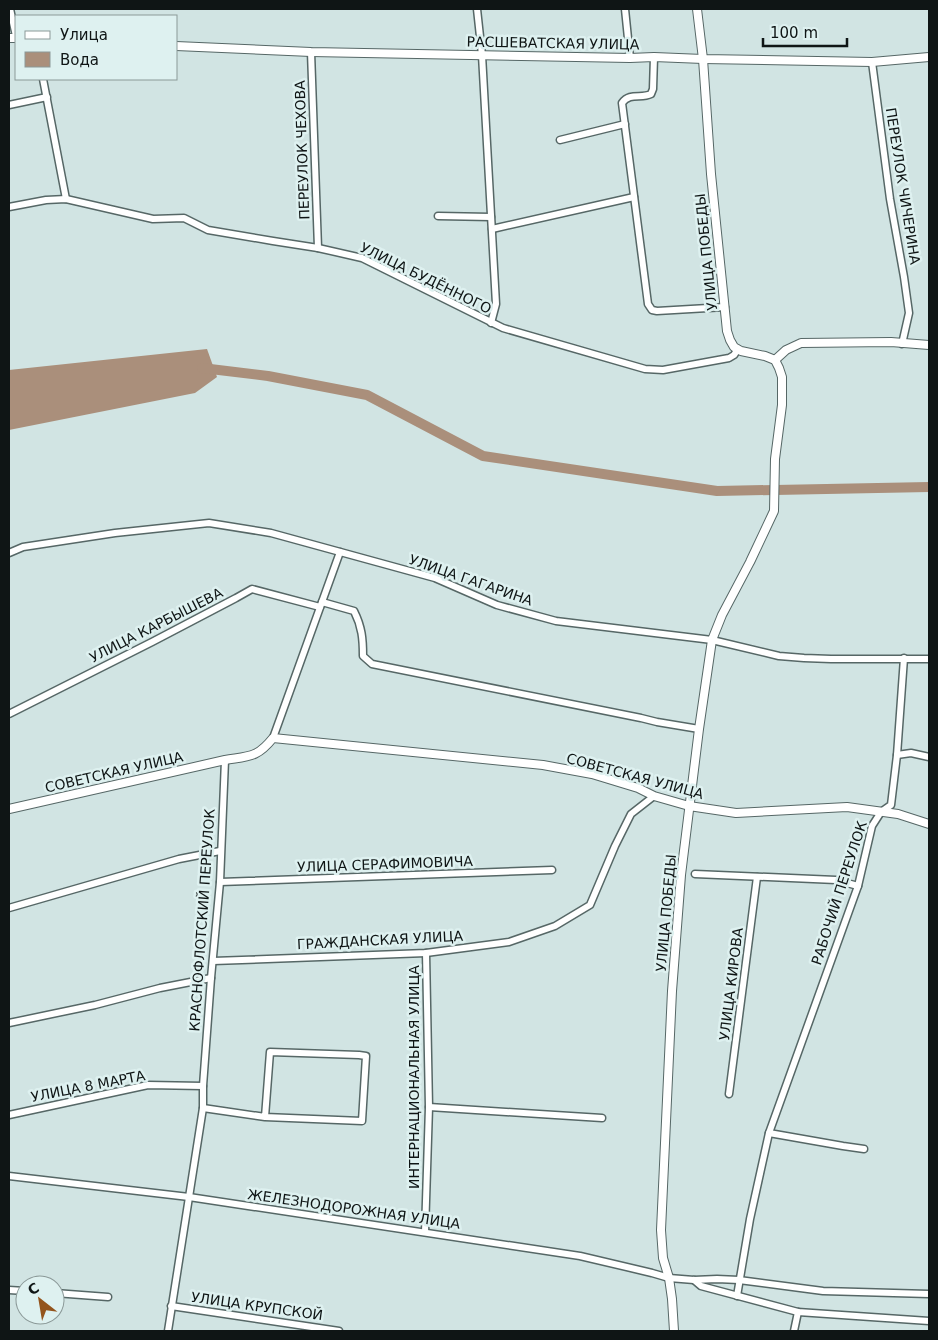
<svg xmlns="http://www.w3.org/2000/svg" width="938" height="1340" font-family="'DejaVu Sans',sans-serif">
	<style>
		.water { fill: #aa8f7b }
		.lines { fill: none; stroke-linecap: round; stroke-linejoin: round }
		.river { stroke: #aa8f7b; stroke-width: 10 }
		.minor-casing { stroke: #566766; stroke-width: 9 }
		.tertiary-casing { stroke: #566766; stroke-width: 10 }
		.minor { stroke: #fff; stroke-width: 6 }
		.tertiary { stroke: #fff; stroke-width: 8 }
		.labels { text-anchor: middle; dominant-baseline: central; stroke-width: 5; stroke-linejoin: round; paint-order: stroke }
		.street-label { font-size: 14px; fill: #0f1515; stroke: #def1f0 }
	</style>
	<rect width="100%" height="100%" fill="#d1e4e3"/>
	<polygon class="water" points="207,349 217,377 195,393 9,430 9,370"/>
	<g class="lines">
		<polyline class="river" points="202,368 268,376 367,395 483,456 717,491 929,487"/>
		<g class="minor-casing">
			<g id="minor">
				<polyline points="10,9 16,36"/>
				<polyline points="477,9 482,55 496,304 491,323"/>
				<polyline points="625,9 630,58"/>
				<polyline points="311,52 318,248"/>
				<path d="M654 57 653 89 651 94C641 99 630 92 622 103L648 304 652 310 657 311 725 307"/>
				<polyline points="872,62 890,199 904,277 909,313 902,344"/>
				<polyline points="43,79 66,199"/>
				<polyline points="9,105 47,97"/>
				<polyline points="560,140 625,124"/>
				<polyline points="9,207 46,200 66,199 153,219 184,218 208,230 273,241 318,248 362,258 503,328 645,369 663,370 729,358 734,355 738,349"/>
				<polyline points="438,216 491,217"/>
				<polyline points="492,229 634,197"/>
				<polyline points="9,553 23,547 115,533 209,523 271,533 435,578 497,605 556,621 712,640 779,656 804,658 831,659 929,659"/>
				<path d="M322 602 354 611C362 627 363 639 363 656L372 664 641 718 657 722 699 729"/>
				<polyline points="9,714 152,642 236,598 252,589 320,607"/>
				<polyline points="273,738 340,552"/>
				<polyline points="897,755 911,753 929,757"/>
				<polyline points="695,874 836,880 858,886"/>
				<polyline points="220,882 552,870"/>
				<polyline points="9,908 179,859 220,851"/>
				<polyline points="213,961 426,953 509,942 555,926 590,905 615,846 631,814 654,796"/>
				<polyline points="9,1023 95,1005 160,988 211,978"/>
				<polyline points="729,1094 757,877"/>
				<polyline points="429,1107 602,1118"/>
				<polyline points="203,1108 265,1117 362,1121 366,1056 359,1055 270,1052 265,1117"/>
				<polyline points="9,1115 148,1085 203,1086"/>
				<polyline points="769,1133 843,1146 864,1149"/>
				<polyline points="9,1176 189,1197 580,1256 652,1273 669,1278 694,1280 717,1279 739,1280 823,1291 929,1294"/>
				<polyline points="425,1232 429,1107 426,953"/>
				<polyline points="694,1280 701,1286 798,1312 929,1321"/>
				<polyline points="9,1290 25,1291"/>
				<polyline points="55,1293 108,1297"/>
				<polyline points="737,1296 750,1219 769,1133 858,886 872,826 881,812 891,805 897,755 904,658"/>
				<polyline points="171,1306 339,1331"/>
				<polyline points="168,1331 203,1108 203,1086 211,978 220,882 225,760"/>
				<polyline points="794,1331 798,1312"/>
			</g>
		</g>
		<g class="tertiary-casing">
			<g id="tertiary">
				<polyline points="9,38 16,38"/>
				<polyline points="176,46 311,52 630,58 654,57 703,59 872,62 929,57"/>
				<polyline points="775,360 786,350 801,343 891,342 929,345"/>
				<path d="M9 809 225 760C249 756 257 758 273 738L543 765 592 774 638 788 654 796 689 806 736 813 847 807 898 814 929 824"/>
				<polyline points="674,1331 672,1299 669,1278 663,1258 661,1230 672,991 681,875 699,729 712,640 722,615 750,562 774,511 775,459 782,405 782,377 779,368 775,360 765,356 741,351 734,347 730,340 727,331 711,174 703,59 697,9"/>
			</g>
		</g>
		<use href="#minor" class="minor"/>
		<use href="#tertiary" class="tertiary"/>
	</g>
	<g class="labels">
		<g class="street-label">
			<text transform="translate(553 43) rotate(1)">РАСШЕВАТСКАЯ УЛИЦА</text>
			<text transform="translate(302 150) rotate(-92)">ПЕРЕУЛОК ЧЕХОВА</text>
			<text transform="translate(903 186) rotate(81)">ПЕРЕУЛОК ЧИЧЕРИНА</text>
			<text transform="translate(706 252) rotate(-96)">УЛИЦА ПОБЕДЫ</text>
			<text transform="translate(426 278) rotate(26)">УЛИЦА БУДЁННОГО</text>
			<text transform="translate(471 580) rotate(19)">УЛИЦА ГАГАРИНА</text>
			<text transform="translate(156 625) rotate(-27)">УЛИЦА КАРБЫШЕВА</text>
			<text transform="translate(114 772) rotate(-13)">СОВЕТСКАЯ УЛИЦА</text>
			<text transform="translate(635 776) rotate(15)">СОВЕТСКАЯ УЛИЦА</text>
			<text transform="translate(385 864) rotate(-2)">УЛИЦА СЕРАФИМОВИЧА</text>
			<text transform="translate(839 893) rotate(-72)">РАБОЧИЙ ПЕРЕУЛОК</text>
			<text transform="translate(666 913) rotate(-85)">УЛИЦА ПОБЕДЫ</text>
			<text transform="translate(202 920) rotate(-86)">КРАСНОФЛОТСКИЙ ПЕРЕУЛОК</text>
			<text transform="translate(380 940) rotate(-3)">ГРАЖДАНСКАЯ УЛИЦА</text>
			<text transform="translate(731 984) rotate(-83)">УЛИЦА КИРОВА</text>
			<text transform="translate(414 1077) rotate(-90)">ИНТЕРНАЦИОНАЛЬНАЯ УЛИЦА</text>
			<text transform="translate(88 1086) rotate(-11)">УЛИЦА 8 МАРТА</text>
			<text transform="translate(354 1209) rotate(8)">ЖЕЛЕЗНОДОРОЖНАЯ УЛИЦА</text>
			<text transform="translate(257 1306) rotate(8)">УЛИЦА КРУПСКОЙ</text>
		</g>
	</g>
	<rect width="938" height="1340" fill="none" stroke="#0f1515" stroke-width="20"/>
	<rect x="15" y="15" width="162" height="65" fill="#def1f0" stroke="#8b9998"/>
	<rect x="25" y="31" width="25" height="8" fill="#ffffff" stroke="#8b9998"/>
	<text x="60" y="40" font-size="15" fill="#0f1515">Улица</text>
	<rect x="25" y="52" width="25" height="15" fill="#aa8f7b" stroke="#8b9998"/>
	<text x="60" y="65" font-size="15" fill="#0f1515">Вода</text>
	<g transform="translate(40 1300) rotate(329)"><circle r="24" fill="#def1f0" stroke="#8b9998"/>
	<path d="M0-4L9 19L0 12L-9 19Z" fill="#93541c"/>
	<text y="-8" font-size="14" font-weight="bold" text-anchor="middle" fill="#0f1515">С</text>
	</g>
	<path d="M763 38v8h84v-8" fill="none" stroke="#0f1515" stroke-width="2.5"/>
	<text x="770" y="38" font-size="15" fill="#0f1515" stroke="#def1f0" stroke-width="4" paint-order="stroke">100 m</text>
</svg>
